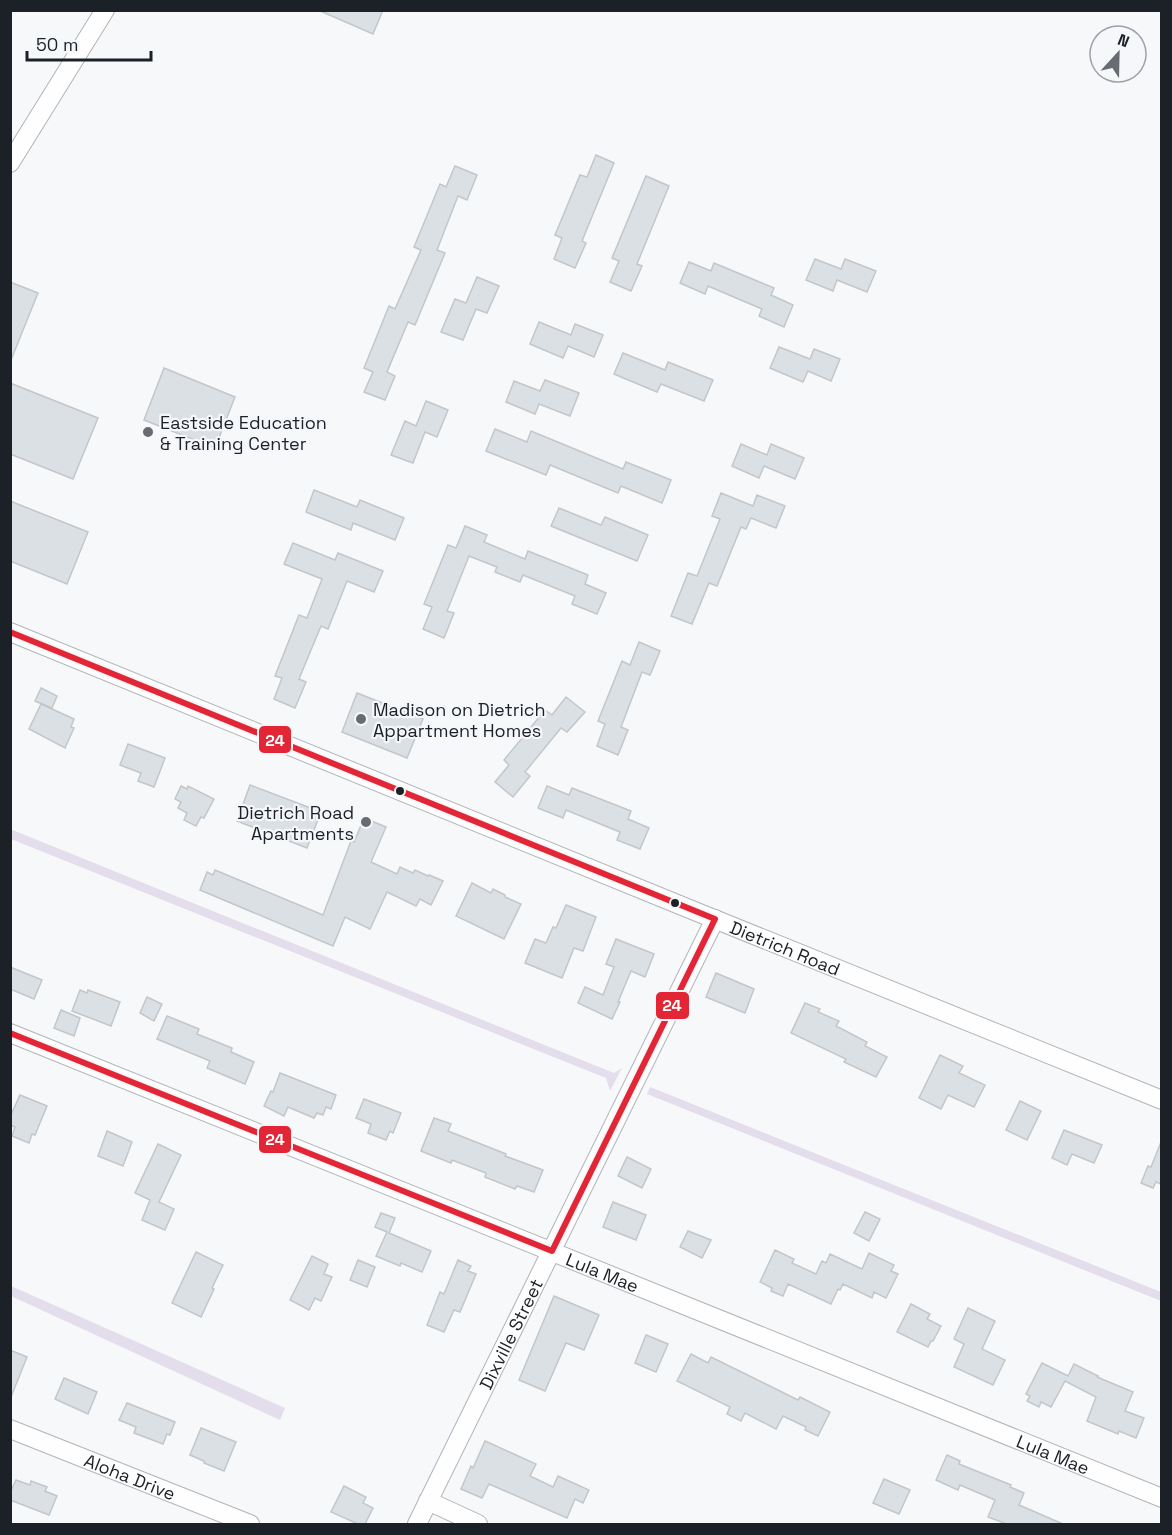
<svg xmlns="http://www.w3.org/2000/svg" width="1172" height="1535" font-family="'Space Grotesk',sans-serif">
	<style>
		.green { fill: #e4ddec }
		.building { fill: #dae0e3; stroke: #c2c7cb; stroke-width: 1.5 }
		.lines { fill: none; stroke-linecap: round; stroke-linejoin: round }
		.street-casing { stroke: #b1b4b8; stroke-width: 20 }
		.street { stroke: #fefefe; stroke-width: 18 }
		.bus-1-casing { stroke: #f5f7fb; stroke-width: 10 }
		.bus-1 { stroke: #e32636; stroke-width: 6 }
		.poi-dot { fill: #686c72; stroke: #f5f7fb; stroke-width: 2 }
		.bus-dot { fill: #1c2128; stroke: #f5f7fb; stroke-width: 2 }
		.labels { text-anchor: middle; dominant-baseline: central; stroke-width: 4.5; stroke-linejoin: round; paint-order: stroke }
		.poi-label { font-size: 18px; fill: #1c2128; stroke: #f5f7fb; text-anchor: start }
		.street-label { font-size: 18px; fill: #1c2128; stroke: #f5f7fb }
		.line-badge { stroke: #f5f7fb; stroke-width: 2 }
		.badge-label { font-size: 16px; text-anchor: middle; font-weight: bold; fill: #fff }
	</style>
	<rect width="100%" height="100%" fill="#f6f8fa"/>
	<g class="green">
		<polygon points="10,829 614,1073 622,1068 610,1091 606,1078 11,839"/>
		<polygon points="650,1087 1161,1292 1161,1301 647,1094"/>
		<polygon points="11,1286 285,1408 280,1420 11,1296"/>
	</g>
	<g class="building">
		<polygon points="318,10 383,10 373,34"/>
		<polygon points="596,155 614,163 582,241 586,243 575,268 554,259 562,238 555,235 580,175 587,177"/>
		<polygon points="455,166 477,175 467,200 458,196 437,250 445,253 415,325 408,322 387,372 395,376 385,400 364,392 373,372 364,368 389,306 395,309 421,250 414,247 440,184 446,187"/>
		<polygon points="646,176 669,186 637,264 642,266 631,291 610,282 619,261 612,258"/>
		<polygon points="815,259 841,269 845,259 876,271 867,292 837,280 833,291 806,280"/>
		<polygon points="689,262 711,271 714,263 774,288 771,295 793,305 784,327 759,316 762,309 708,286 705,294 680,283"/>
		<polygon points="477,277 499,286 487,313 476,309 463,340 441,332 455,299 466,303"/>
		<polygon points="10,282 38,293 11,360 10,360"/>
		<polygon points="539,322 571,335 575,324 603,335 594,357 568,346 563,358 530,344"/>
		<polygon points="779,347 810,359 814,349 840,359 831,381 808,371 803,382 770,368"/>
		<polygon points="623,353 665,370 668,362 713,380 704,401 661,384 657,392 614,374"/>
		<polygon points="164,368 235,397 215,448 144,420"/>
		<polygon points="545,380 579,393 570,416 539,404 535,414 506,402 514,381 540,391"/>
		<polygon points="10,383 98,418 73,479 10,454"/>
		<polygon points="426,401 448,410 437,437 425,432 413,463 391,455 405,421 416,426"/>
		<polygon points="495,429 527,442 531,431 623,469 626,462 671,480 662,503 621,486 618,493 550,465 546,475 486,451"/>
		<polygon points="741,444 767,455 771,444 804,458 795,479 764,466 759,478 732,466"/>
		<polygon points="314,490 357,507 360,500 404,518 395,540 353,523 351,530 306,512"/>
		<polygon points="721,493 753,506 757,495 785,506 776,528 751,518 746,529 741,527 717,586 709,583 692,624 671,616 688,573 697,576 720,519 712,516"/>
		<polygon points="10,501 88,532 67,584 10,561"/>
		<polygon points="559,508 601,525 605,517 648,535 637,561 551,526"/>
		<polygon points="465,526 487,535 484,542 525,559 528,551 588,575 585,584 606,593 597,614 572,604 575,596 523,575 520,582 495,572 497,567 469,556 447,611 454,613 444,638 423,629 432,607 424,604 448,545 456,548"/>
		<polygon points="293,543 335,560 338,553 383,571 374,592 347,581 328,629 321,626 299,679 306,682 295,708 274,699 282,678 275,676 299,615 307,618 322,579 284,564"/>
		<polygon points="639,642 660,651 650,675 642,672 621,727 628,730 618,755 597,746 605,724 598,721 622,661 630,665"/>
		<polygon points="41,688 57,696 52,708 35,701"/>
		<polygon points="357,693 423,719 407,758 342,732"/>
		<polygon points="566,697 585,712 567,732 561,728 525,772 530,776 513,797 495,782 509,765 504,760 545,710 552,715"/>
		<polygon points="41,704 74,719 71,727 74,728 65,748 29,729"/>
		<polygon points="128,744 165,758 154,787 138,781 141,773 120,765"/>
		<polygon points="250,785 321,812 307,848 237,821"/>
		<polygon points="181,786 187,789 188,786 214,799 204,818 201,817 196,826 184,820 187,813 178,808 181,802 175,799"/>
		<polygon points="547,786 569,795 572,788 631,811 628,819 649,828 640,849 617,840 620,832 566,810 563,818 538,808"/>
		<polygon points="364,818 386,827 371,862 397,874 400,867 413,873 415,870 428,876 429,875 443,881 431,905 420,899 416,906 387,892 370,929 345,917 333,946 200,890 207,872 213,875 215,870 323,915 351,841 354,842"/>
		<polygon points="472,883 491,893 493,889 505,895 505,897 521,904 504,939 456,916"/>
		<polygon points="566,905 596,917 583,951 574,948 562,978 525,963 535,939 546,943 553,927 556,928"/>
		<polygon points="616,939 654,954 645,977 631,971 618,1002 620,1002 612,1019 578,1003 585,987 603,995 614,967 606,964"/>
		<polygon points="10,967 42,980 34,999 10,989"/>
		<polygon points="716,973 754,989 745,1013 706,997"/>
		<polygon points="80,990 87,993 88,990 120,1002 111,1026 72,1011"/>
		<polygon points="147,997 162,1004 154,1021 140,1013"/>
		<polygon points="805,1003 820,1009 818,1012 839,1021 836,1026 867,1042 865,1046 887,1057 876,1077 844,1062 846,1059 791,1033"/>
		<polygon points="61,1010 80,1018 74,1036 54,1028"/>
		<polygon points="167,1016 199,1029 197,1034 232,1048 231,1052 254,1062 245,1084 207,1068 210,1061 157,1039"/>
		<polygon points="940,1055 963,1066 959,1073 985,1085 974,1107 948,1095 941,1109 919,1098"/>
		<polygon points="280,1073 336,1095 331,1109 326,1107 323,1115 317,1113 314,1118 288,1107 284,1116 264,1106 271,1091 273,1092"/>
		<polygon points="20,1095 47,1106 35,1135 32,1134 29,1143 12,1136 15,1127 10,1125 10,1117"/>
		<polygon points="364,1099 401,1113 393,1133 390,1131 386,1140 368,1133 371,1124 356,1118"/>
		<polygon points="1020,1101 1041,1111 1027,1140 1006,1130"/>
		<polygon points="434,1118 451,1124 448,1131 506,1154 505,1156 543,1170 534,1192 517,1186 515,1189 485,1177 486,1173 452,1160 451,1163 421,1151"/>
		<polygon points="1064,1130 1102,1145 1094,1163 1072,1154 1067,1165 1052,1158"/>
		<polygon points="107,1131 132,1142 123,1166 98,1156"/>
		<polygon points="1161,1142 1161,1184 1156,1182 1153,1188 1141,1183 1148,1166 1151,1167"/>
		<polygon points="158,1144 181,1155 159,1202 174,1209 165,1230 142,1220 150,1200 135,1193"/>
		<polygon points="627,1157 651,1169 642,1188 618,1176"/>
		<polygon points="613,1202 646,1215 636,1240 603,1227"/>
		<polygon points="865,1212 880,1219 869,1241 854,1233"/>
		<polygon points="381,1213 395,1218 389,1233 431,1251 422,1272 401,1263 400,1266 376,1256 387,1232 375,1227"/>
		<polygon points="688,1231 711,1240 702,1258 680,1247"/>
		<polygon points="775,1250 794,1259 792,1263 816,1274 822,1261 826,1263 830,1254 862,1269 869,1253 894,1265 891,1271 898,1274 886,1298 874,1292 872,1298 843,1284 840,1290 838,1289 831,1304 788,1284 783,1296 771,1291 772,1288 760,1282"/>
		<polygon points="196,1252 223,1265 212,1288 214,1289 201,1317 172,1303"/>
		<polygon points="312,1256 328,1264 324,1274 332,1277 321,1301 315,1298 309,1310 290,1300"/>
		<polygon points="358,1260 375,1267 367,1287 350,1280"/>
		<polygon points="458,1260 471,1266 468,1271 476,1274 460,1312 454,1310 444,1332 427,1325 440,1292 444,1294"/>
		<polygon points="554,1296 599,1315 584,1350 566,1343 545,1391 519,1380"/>
		<polygon points="911,1304 930,1314 927,1319 941,1326 933,1341 931,1341 928,1347 897,1332"/>
		<polygon points="968,1308 995,1321 982,1349 1005,1360 993,1385 954,1367 964,1344 954,1339"/>
		<polygon points="646,1335 668,1344 656,1372 635,1363"/>
		<polygon points="10,1350 27,1357 11,1397 10,1397"/>
		<polygon points="691,1354 708,1363 711,1357 798,1400 800,1397 830,1412 818,1436 805,1430 806,1427 783,1416 776,1429 745,1413 741,1421 727,1414 730,1407 677,1381"/>
		<polygon points="1042,1363 1068,1376 1074,1364 1098,1376 1097,1377 1133,1392 1125,1411 1144,1418 1136,1438 1119,1431 1118,1434 1087,1421 1096,1397 1065,1381 1051,1407 1041,1402 1039,1407 1027,1401 1030,1396 1026,1394"/>
		<polygon points="64,1378 97,1392 88,1414 55,1399"/>
		<polygon points="127,1403 175,1422 170,1435 167,1434 163,1444 134,1433 136,1427 119,1420"/>
		<polygon points="201,1428 236,1442 224,1471 204,1463 204,1461 190,1455"/>
		<polygon points="485,1441 536,1464 530,1476 553,1487 558,1476 589,1490 583,1503 575,1499 567,1518 489,1484 482,1498 461,1489 471,1466 473,1468"/>
		<polygon points="947,1455 960,1461 959,1464 1011,1485 1010,1487 1024,1493 1019,1505 1063,1524 1007,1524 988,1517 995,1500 960,1485 958,1490 936,1480"/>
		<polygon points="884,1479 910,1490 899,1514 873,1503"/>
		<polygon points="16,1480 30,1485 31,1481 47,1487 45,1491 57,1496 49,1515 10,1500 10,1493"/>
		<polygon points="344,1486 366,1497 363,1503 373,1508 365,1524 358,1524 331,1512"/>
	</g>
	<g class="lines">
		<g class="street-casing">
			<g id="street">
				<polyline points="10,163 105,10"/>
				<path id="s1" d="M10 632 692 910 1162 1100"/>
				<path id="s2" d="M10 1033 1162 1498"/>
				<path id="s3" d="M10 1429 250 1524"/>
				<polyline points="428,1501 478,1524"/>
				<path id="s4" d="M417 1524 715 919"/>
			</g>
		</g>
		<use href="#street" class="street"/>
		<g class="bus-1-casing">
			<polyline id="bus-1" points="10,632 715,919 552,1251 10,1033"/>
		</g>
		<use href="#bus-1" class="bus-1"/>
	</g>
	<g class="poi-dot">
		<circle cx="148" cy="432" r="6"/>
		<circle cx="361" cy="719" r="6"/>
		<circle cx="366" cy="822" r="6"/>
	</g>
	<g class="bus-dot">
		<circle cx="400" cy="791" r="5"/>
		<circle cx="675" cy="903" r="5"/>
	</g>
	<g class="labels">
		<g class="poi-label">
			<text x="160" y="422">Eastside Education<tspan x="160" dy="21">&amp; Training Center</tspan></text>
			<text x="373" y="709">Madison on Dietrich<tspan x="373" dy="21">Appartment Homes</tspan></text>
			<text x="354" y="812" text-anchor="end">Dietrich Road<tspan x="354" dy="21">Apartments</tspan></text>
		</g>
		<g class="street-label">
			<text stroke="none"><textPath href="#s1" startOffset="837">Dietrich Road</textPath></text>
			<text stroke="none"><textPath href="#s2" startOffset="639">Lula Mae</textPath></text>
			<text stroke="none"><textPath href="#s4" startOffset="212">Dixville Street</textPath></text>
			<text stroke="none"><textPath href="#s2" startOffset="1125">Lula Mae</textPath></text>
			<text stroke="none"><textPath href="#s3" startOffset="129">Aloha Drive</textPath></text>
		</g>
	</g>
	<g class="line-badge">
		<rect x="258" y="725" width="34" height="29" rx="6" fill="#e32636"/>
		<rect x="655" y="991" width="35" height="29" rx="6" fill="#e32636"/>
		<rect x="258" y="1125" width="34" height="29" rx="6" fill="#e32636"/>
	</g>
	<g class="badge-label">
		<text x="275" y="746">24</text>
		<text x="672" y="1011">24</text>
		<text x="275" y="1145">24</text>
	</g>
	<rect width="1172" height="1535" fill="none" stroke="#1c2128" stroke-width="24"/>
	<g transform="translate(1118 54) rotate(22)"><circle r="28" fill="#f5f7fb" stroke="#9ea1a7" stroke-width="1.5"/>
	<path d="M0-4.5L10 22L0 15L-10 22Z" fill="#686c72"/>
	<text y="-9" font-size="16" font-weight="bold" text-anchor="middle" fill="#1c2128">N</text>
	</g>
	<path d="M27 51v9h124v-9" fill="none" stroke="#1c2128" stroke-width="3"/>
	<text x="36" y="51" font-size="18" fill="#1c2128" stroke="#f5f7fb" stroke-width="4.5" paint-order="stroke">50 m</text>
</svg>
